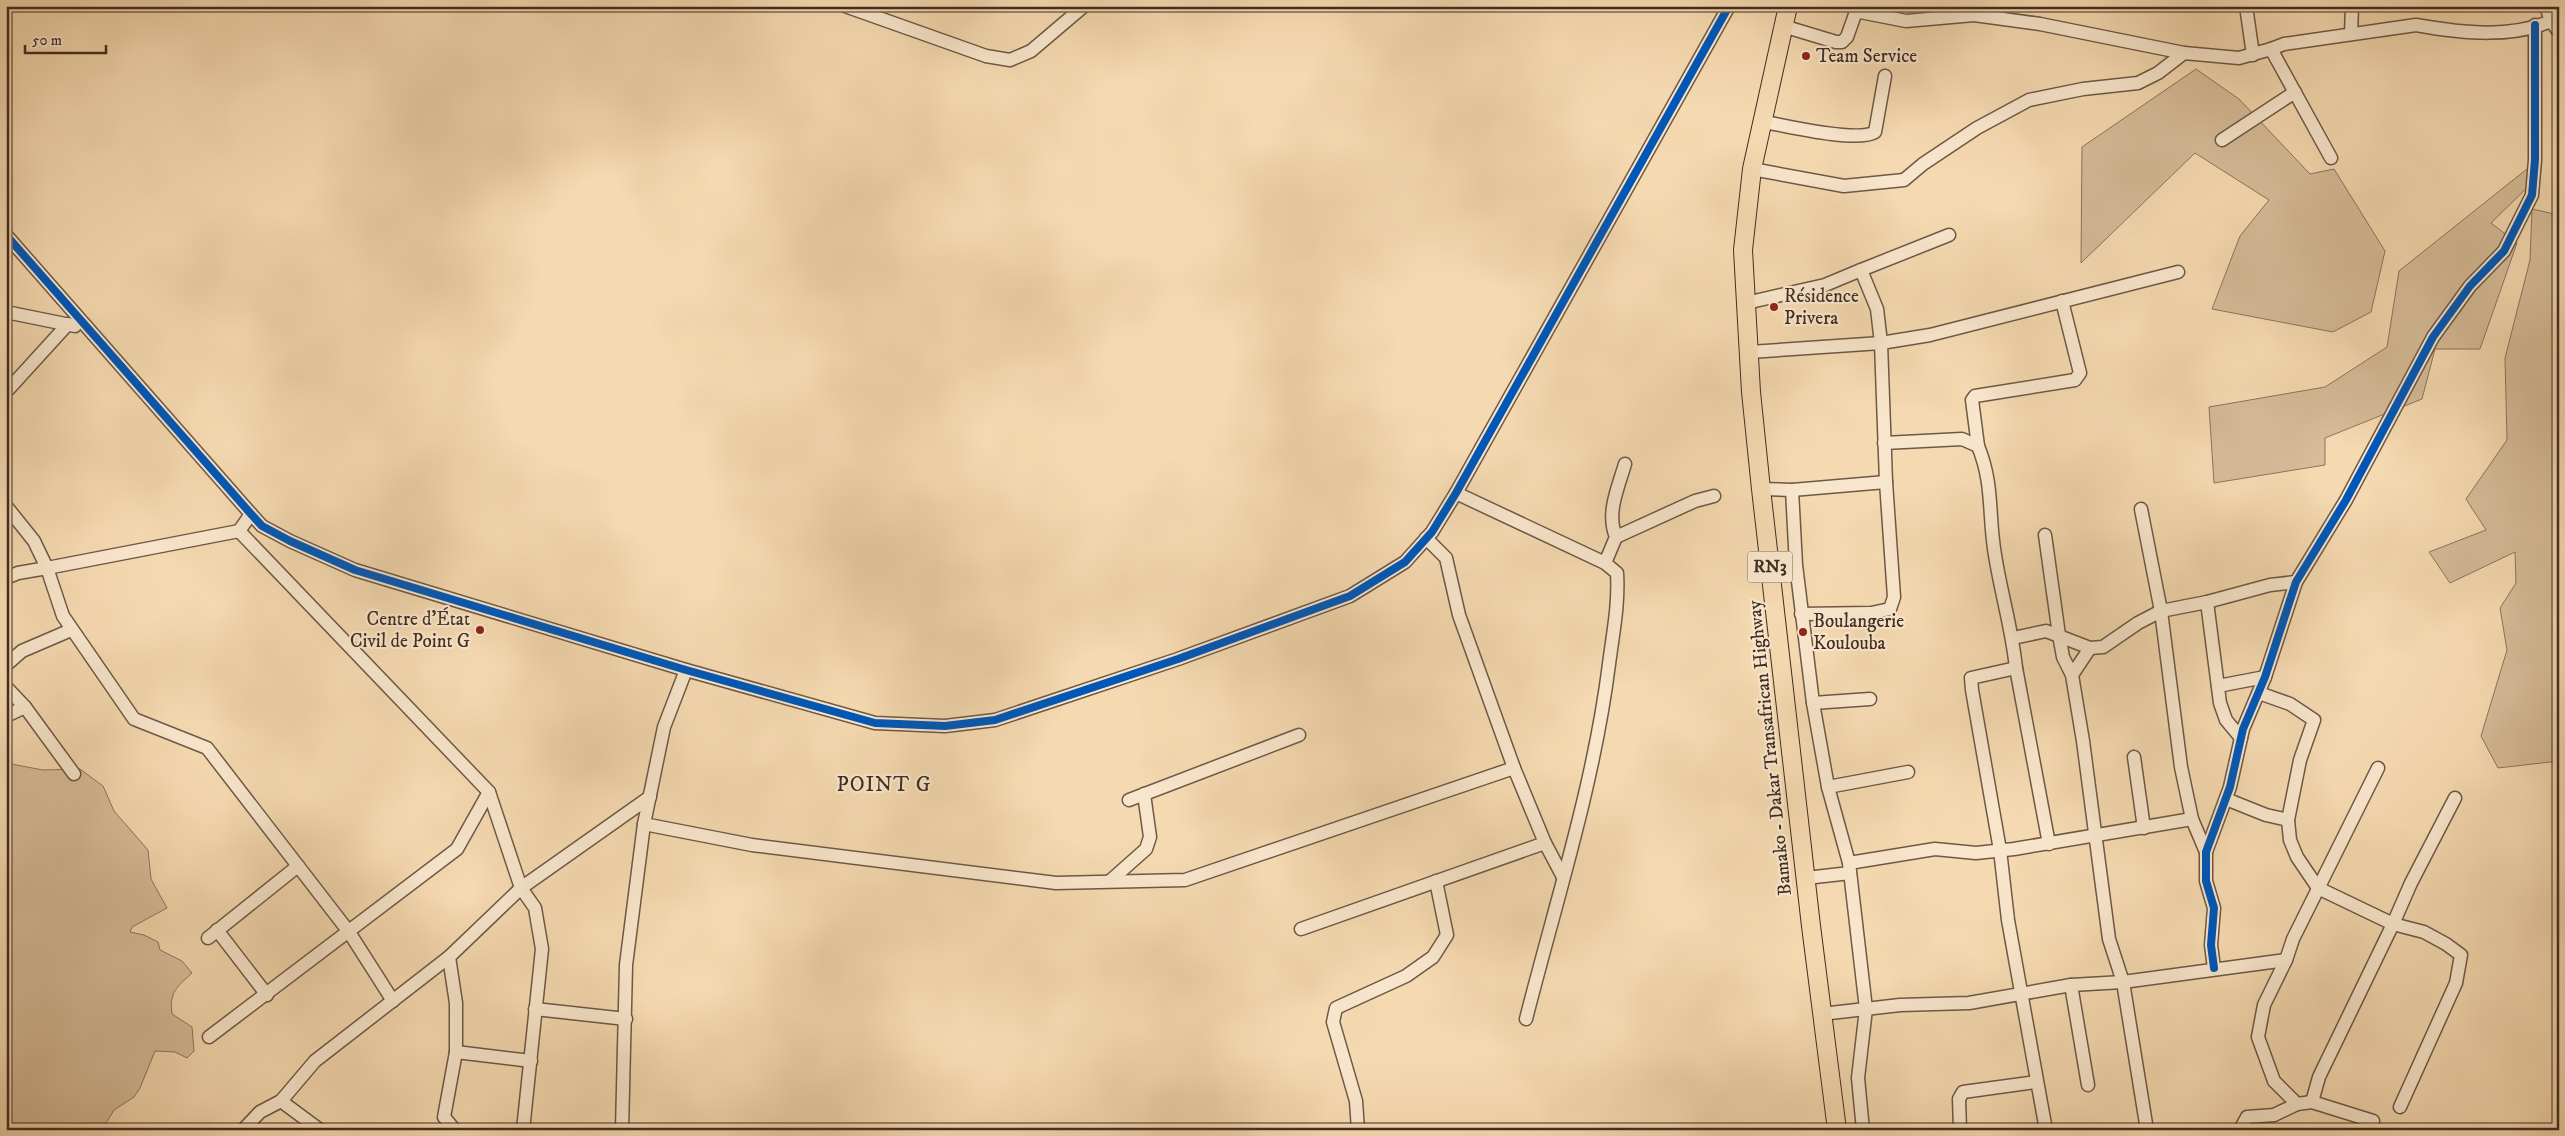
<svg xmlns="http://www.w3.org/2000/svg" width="2565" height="1136" font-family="'IM FELL DW Pica',serif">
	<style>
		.green { fill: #d6bc98; stroke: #8c745d }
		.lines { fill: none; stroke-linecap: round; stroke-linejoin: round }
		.minor-casing { stroke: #6e5846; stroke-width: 15 }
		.highway-casing { stroke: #412d22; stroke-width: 20 }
		.minor { stroke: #f8e6cc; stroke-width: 12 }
		.highway { stroke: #f5d9b0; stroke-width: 18 }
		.cycleway-casing { stroke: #f8e6cc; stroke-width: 11 }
		.cycleway { stroke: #0057b8; stroke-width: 8 }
		.poi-dot { fill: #8f2418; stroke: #f8e6cc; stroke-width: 2 }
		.labels { text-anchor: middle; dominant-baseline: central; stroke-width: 4.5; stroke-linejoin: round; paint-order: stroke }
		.shield { fill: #f8e6cc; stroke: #786455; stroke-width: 1 }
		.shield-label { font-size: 18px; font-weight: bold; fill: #412d22 }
		.poi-label { font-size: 19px; fill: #412d22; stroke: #f8e6cc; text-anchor: start }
		.street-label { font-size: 19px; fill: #412d22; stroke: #f8e6cc }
		.quarter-label { font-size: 21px; letter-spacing: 1px; fill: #412d22; stroke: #f8e6cc }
	</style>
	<rect width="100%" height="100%" fill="#f5d9b0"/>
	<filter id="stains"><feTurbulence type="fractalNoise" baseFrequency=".004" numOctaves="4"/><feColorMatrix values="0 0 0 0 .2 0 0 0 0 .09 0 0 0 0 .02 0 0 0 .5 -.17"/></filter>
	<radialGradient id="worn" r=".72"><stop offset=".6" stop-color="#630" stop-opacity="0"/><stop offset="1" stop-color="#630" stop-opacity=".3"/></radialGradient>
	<g class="green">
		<polygon points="2196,69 2239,99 2310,174 2334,169 2385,251 2371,312 2333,332 2212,309 2240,236 2269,200 2195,153 2081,263 2082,147"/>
		<polygon points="2527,169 2532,183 2491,223 2517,243 2480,349 2435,349 2422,399 2325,438 2325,465 2214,483 2209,407 2325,387 2387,347 2399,271"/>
		<polygon points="2532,209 2559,215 2559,761 2498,768 2481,736 2507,650 2500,608 2516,583 2515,552 2450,583 2429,552 2486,530 2466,499 2507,440 2505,358 2530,260"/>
		<path d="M6 763 43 770 80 769 103 786 114 811 148 850 151 879 167 908 132 927 130 932 144 935 158 942 160 950 182 961 192 973C177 987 169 992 172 1014L192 1027 194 1051 187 1058 175 1052 155 1051 140 1088 134 1097 114 1110 102 1130H6Z"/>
	</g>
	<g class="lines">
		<g class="minor-casing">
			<g id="minor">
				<polyline points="845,6 986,56 1010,60 1031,51 1084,6"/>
				<polyline points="2246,6 2253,55"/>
				<polyline points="2546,6 2551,21 2559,32"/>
				<polyline points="1855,11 1906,21 1974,15 2040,24 2184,53 2239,58 2271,49 2331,158"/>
				<polyline points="1783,26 1836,42 1842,42 1847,37 1858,6"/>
				<polyline points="2351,34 2352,6"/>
				<path d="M2271 49 2284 44 2416 25C2461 33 2517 40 2559 17"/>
				<path d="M1765 122C1787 126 1858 143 1875 132L1885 76"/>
				<polyline points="2222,140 2295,92"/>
				<polyline points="1752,169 1844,186 1904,180 1923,164 1977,128 2029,100 2083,89 2138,83 2158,73 2184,53"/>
				<polyline points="6,235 251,514 262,526 290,541 355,570 686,670 875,723 945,726 995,720 1178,659 1350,596 1405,562 1432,532 1456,493 1729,6"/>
				<polyline points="1861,270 1949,235"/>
				<polyline points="1746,303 1825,285 1861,270 1877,309 1881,343 1886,482 1894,597 1890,609 1871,613 1801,614"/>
				<polyline points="6,312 75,326"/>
				<polyline points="1750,352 1881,343 1930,335 2178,272"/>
				<polyline points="6,392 68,324"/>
				<path d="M1884 443 1962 439 1978 446C1994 485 1988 515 1995 555 2001 593 2012 629 2016 668L2049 844"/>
				<polyline points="1978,446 1972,400 1975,396 2075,380 2080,373 2062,301"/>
				<polyline points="1761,489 1792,490 1886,482"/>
				<polyline points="1792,490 1796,565 1813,703 1828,787 1849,863 1866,1009 1858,1078 1863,1130"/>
				<path d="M1456 493 1605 563 1617 573C1619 604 1613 633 1609 664 1594 784 1556 901 1526 1019"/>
				<polyline points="6,506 34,541 47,568 239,531 251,514"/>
				<polyline points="2141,509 2161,611 2181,767 2192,819 2206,852"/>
				<polyline points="239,531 489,792 521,888 535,908 542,949 523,1130"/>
				<polyline points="2045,535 2059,635 2063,657 2072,675 2083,741 2109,939 2123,982 2147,1130"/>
				<polyline points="1616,537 1695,501 1714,496"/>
				<polyline points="1426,538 1446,558 1459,615 1514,768 1545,843 1563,877"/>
				<path d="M1605 563 1616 537C1606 513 1618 488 1625 464"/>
				<polyline points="6,578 18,573 47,568 63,616 134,719 207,748 349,932 393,1001"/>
				<polyline points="2207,602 2220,703 2226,720 2241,738"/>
				<polyline points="2013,638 2046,631 2090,648 2103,647 2138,623 2161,611 2207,602 2270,585 2296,582"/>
				<polyline points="6,665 22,651 71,630"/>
				<polyline points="2016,668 1971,678 1972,690 2000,850 2008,920 2046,1130"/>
				<polyline points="2072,675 2090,648"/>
				<polyline points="2218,686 2265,677"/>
				<polyline points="6,687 25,707 74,774"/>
				<polyline points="2259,693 2290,704 2314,720 2300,760 2288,820 2290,840 2297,857 2318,888 2393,924 2424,932 2446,944 2461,955 2456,983 2400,1107"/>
				<polyline points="1813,703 1870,699"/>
				<polyline points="6,716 25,707"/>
				<polyline points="2134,757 2144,828"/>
				<polyline points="1828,787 1908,772"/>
				<polyline points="2226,799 2266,815 2288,820"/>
				<polyline points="1129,800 1299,735"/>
				<polyline points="644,824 752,845 1056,883 1185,880 1514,768"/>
				<polyline points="1849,863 1935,849 1976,853 2014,849 2192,819"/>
				<polyline points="1806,878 1850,873"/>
				<polyline points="1110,881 1146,849 1150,837 1144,794"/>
				<polyline points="1301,929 1545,843"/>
				<polyline points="217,930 267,995"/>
				<polyline points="208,938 298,866"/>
				<polyline points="449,957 456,1003 456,1052 444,1117 454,1129"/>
				<polyline points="2214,968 2211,945 2214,908 2206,881 2206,852 2230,787 2243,729 2265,677 2296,582 2346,500 2433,337 2470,286 2504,251 2532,195 2535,160 2535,25"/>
				<polyline points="2071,985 2088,1085"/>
				<polyline points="535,1009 626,1019"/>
				<polyline points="1822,1014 1900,1005 1969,1003 2071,985 2123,982 2286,960"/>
				<polyline points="209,1037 457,849 489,792"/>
				<polyline points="456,1052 531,1061"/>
				<polyline points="2312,1102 2319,1077 2393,924 2411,883 2455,798"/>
				<polyline points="2373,1121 2312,1102 2297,1104 2274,1081 2258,1037 2264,1005 2286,960 2293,939 2378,768"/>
				<polyline points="243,1130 260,1112 281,1101"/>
				<polyline points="320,1130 281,1101 315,1061 449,957 521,888 650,797"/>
				<polyline points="622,1130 626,965 644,824 664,727 686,670"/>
				<polyline points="1358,1130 1356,1101 1333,1022 1336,1008 1406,976 1433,957 1447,935 1436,881"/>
				<polyline points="1960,1130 1959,1099 1963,1092 2036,1082"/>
				<polyline points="2240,1130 2247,1117 2274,1115 2297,1104"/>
			</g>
		</g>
		<g class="highway-casing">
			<polyline id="highway" points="1788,6 1752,169 1743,250 1751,392 1761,489 1811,926 1837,1130"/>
		</g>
		<use href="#minor" class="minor"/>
		<use href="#highway" class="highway"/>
		<g class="cycleway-casing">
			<g id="cycleway">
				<polyline points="6,235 251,514 262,526 290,541 355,570 686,670 875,723 945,726 995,720 1178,659 1350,596 1405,562 1432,532 1456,493 1729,6"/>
				<polyline points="2214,968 2211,945 2214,908 2206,881 2206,852 2230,787 2243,729 2265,677 2296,582 2346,500 2433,337 2470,286 2504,251 2532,195 2535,160 2535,25"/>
			</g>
		</g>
		<use href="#cycleway" class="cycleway"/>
	</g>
	<g class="poi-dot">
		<circle cx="1806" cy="56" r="5"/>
		<circle cx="1774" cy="307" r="5"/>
		<circle cx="480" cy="630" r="5"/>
		<circle cx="1803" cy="632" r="5"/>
	</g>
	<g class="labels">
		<rect class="shield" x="1747.5" y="551.5" width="45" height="31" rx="4"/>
		<g class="shield-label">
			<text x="1770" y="567">RN3</text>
		</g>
		<g class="poi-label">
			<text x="1816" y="56">Team Service</text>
			<text x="1784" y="296">Résidence<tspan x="1784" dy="22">Privera</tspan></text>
			<text x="470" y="619" text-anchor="end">Centre d'État<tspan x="470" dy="22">Civil de Point G</tspan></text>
			<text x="1813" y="621">Boulangerie<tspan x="1813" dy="22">Koulouba</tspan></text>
		</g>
		<g class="street-label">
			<text transform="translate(1770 748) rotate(-96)">Bamako - Dakar Transafrican Highway</text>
		</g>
		<g class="quarter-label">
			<text x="884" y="785">POINT G</text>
		</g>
	</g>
	<rect width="2565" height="1136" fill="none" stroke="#f5d9b0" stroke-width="25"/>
	<rect x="8" y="8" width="2550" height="1121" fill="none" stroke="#412d22" stroke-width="2.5"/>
	<rect x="12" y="12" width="2540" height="1111" fill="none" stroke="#412d22"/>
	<path d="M25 45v8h81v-8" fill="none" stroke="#412d22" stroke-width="2.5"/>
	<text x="32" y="45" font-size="15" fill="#412d22" stroke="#f8e6cc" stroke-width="4" paint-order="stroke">50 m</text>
	<rect width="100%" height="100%" filter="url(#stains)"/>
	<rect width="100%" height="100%" fill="url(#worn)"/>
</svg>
